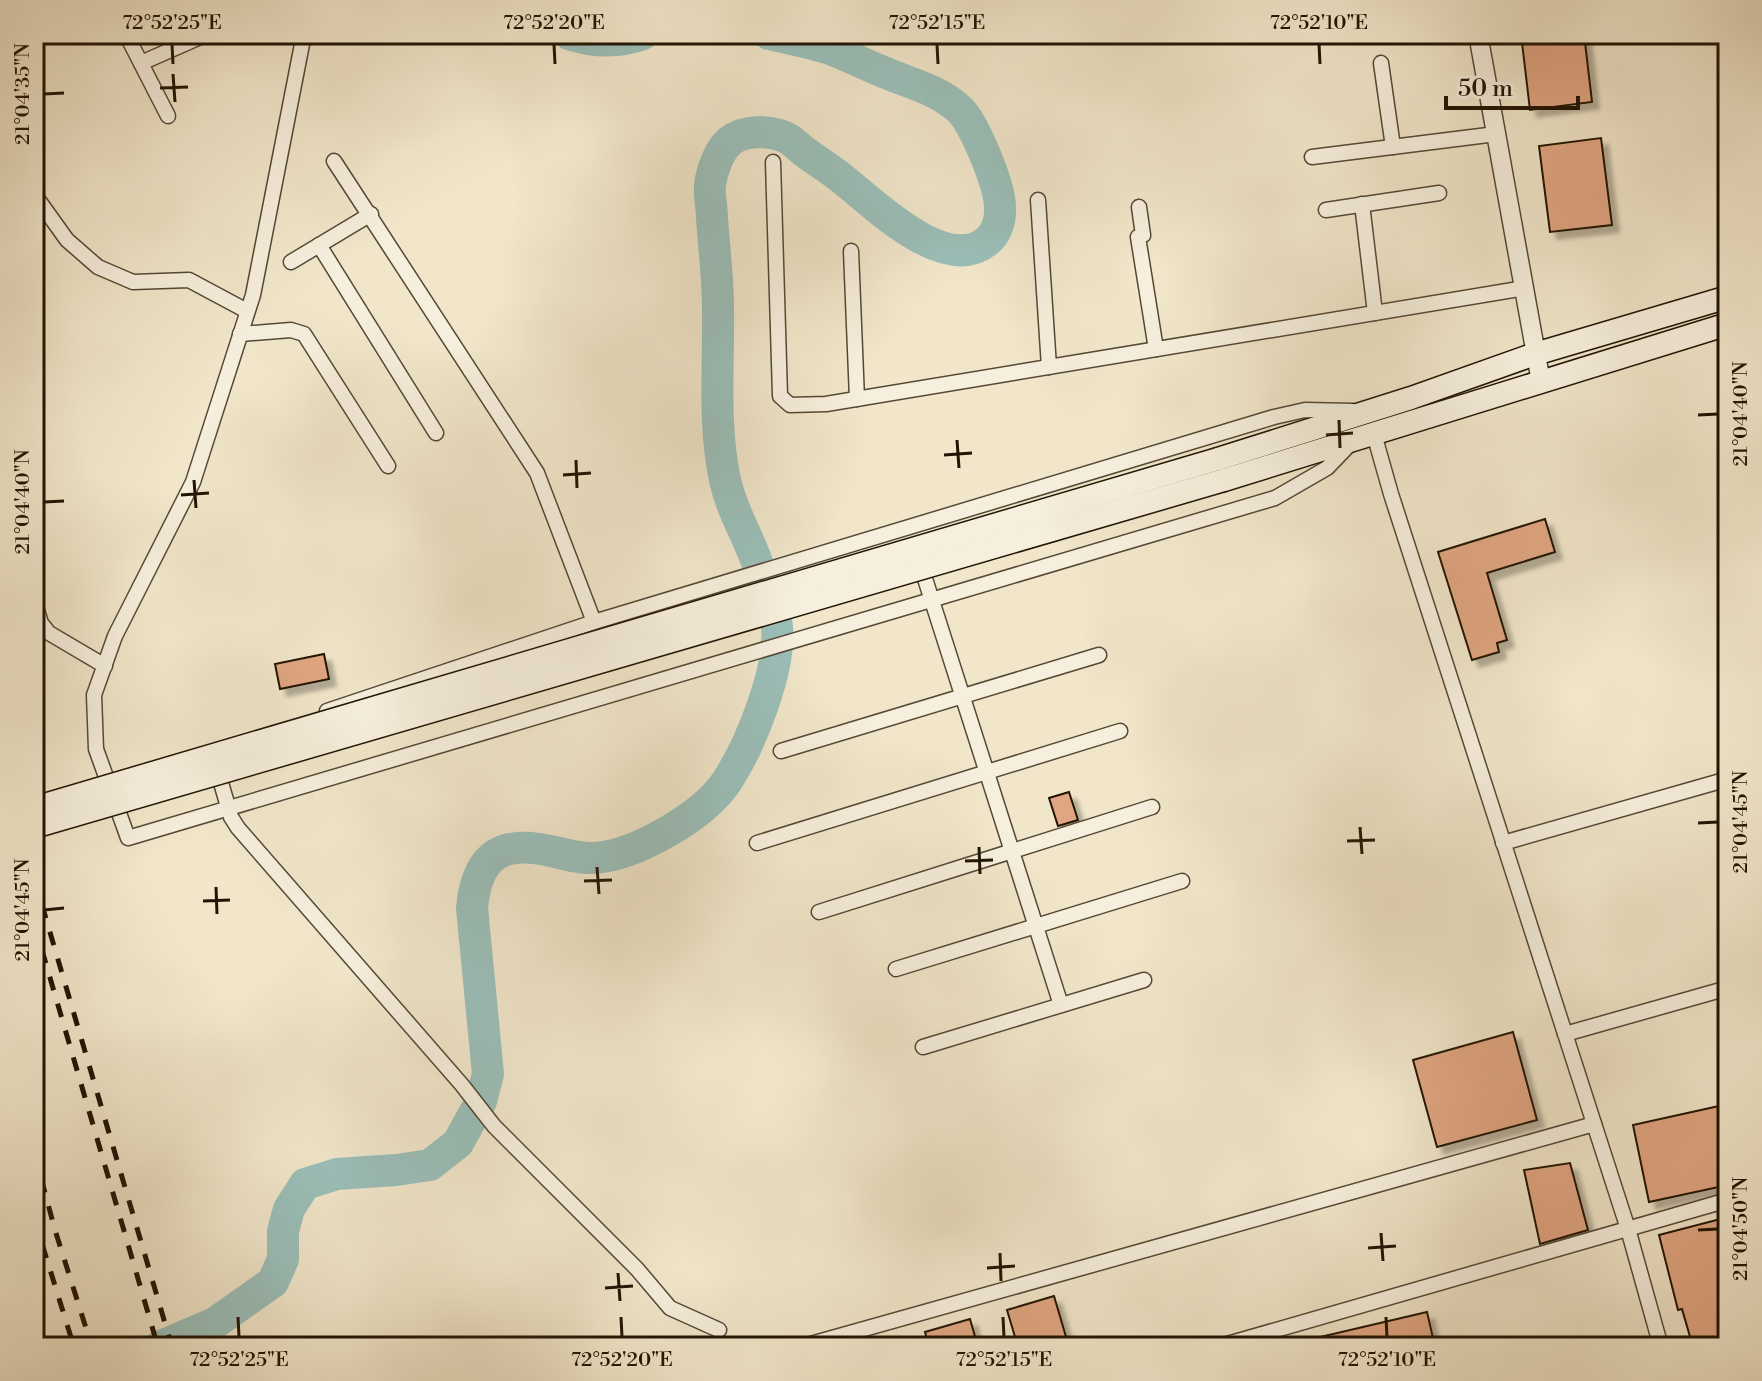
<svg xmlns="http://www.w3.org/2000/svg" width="1762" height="1381" font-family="'Libre Bodoni',serif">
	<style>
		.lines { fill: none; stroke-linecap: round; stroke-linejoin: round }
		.river { stroke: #9bbfb9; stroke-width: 32 }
		.building { fill: #e0a582; stroke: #211403; stroke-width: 2; filter: url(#shadow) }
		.minor-casing { stroke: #554835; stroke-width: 17 }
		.tertiary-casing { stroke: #554835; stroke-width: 21 }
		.secondary-casing { stroke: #211403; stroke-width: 25 }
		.minor { stroke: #f6efdd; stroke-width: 14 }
		.tertiary { stroke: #f6efdd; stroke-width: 18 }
		.secondary { stroke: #f6efdd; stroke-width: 22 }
		.rail { stroke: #211403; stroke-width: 5; stroke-dasharray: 14 14; stroke-linecap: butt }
		.secondary-bridge-casing { stroke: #211403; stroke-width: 25; stroke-linecap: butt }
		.secondary-bridge { stroke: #f6efdd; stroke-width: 22 }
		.ticks { fill: none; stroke: #211403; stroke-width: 3 }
		.neatline { fill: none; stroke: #211403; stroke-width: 3 }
		.ticks-label { font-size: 20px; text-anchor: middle; fill: #211403 }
	</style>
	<defs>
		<filter id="shadow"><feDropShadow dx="7" dy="7" stdDeviation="2" flood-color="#0004"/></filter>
	</defs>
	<rect width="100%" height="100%" fill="#f1e6ca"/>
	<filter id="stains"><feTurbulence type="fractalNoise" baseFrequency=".0025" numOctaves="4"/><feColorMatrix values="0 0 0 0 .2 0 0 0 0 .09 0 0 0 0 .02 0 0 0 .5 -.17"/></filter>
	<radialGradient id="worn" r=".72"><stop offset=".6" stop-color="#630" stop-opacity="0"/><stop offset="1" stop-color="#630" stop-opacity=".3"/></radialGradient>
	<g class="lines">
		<g class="river">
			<path d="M569 34C593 42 619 43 643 34"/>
			<path d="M159 1347 215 1323 273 1282 283 1259V1231L289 1209 305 1184 337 1174 396 1170 430 1165 458 1143 481 1101 488 1074 472 908C477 854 502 839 555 852 569 855 580 859 595 858 636 855 704 816 727 781 750 746 781 670 777 627 775 607 762 576 755 557 745 531 731 508 725 480 713 425 719 364 718 308 718 278 714 248 712 218 712 207 709 195 710 185 712 170 719 150 730 141 744 130 768 130 785 137 792 140 799 148 805 152 818 162 832 170 845 181 875 205 945 274 986 242 997 234 1001 219 1000 206 999 184 974 122 959 109 938 90 912 84 886 73 868 66 851 57 833 50 812 43 790 39 769 34"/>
		</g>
	</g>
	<g class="building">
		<polygon points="1521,34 1584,34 1592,102 1530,110"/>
		<polygon points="1601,138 1612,225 1550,232 1539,146"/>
		<polygon points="1545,519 1555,552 1487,573 1507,640 1497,643 1499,652 1472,660 1438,552"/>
		<polygon points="324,654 329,679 280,689 275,664"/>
		<polygon points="1069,792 1078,820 1058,826 1049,798"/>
		<polygon points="1513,1032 1537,1120 1437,1147 1413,1060"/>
		<polygon points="1728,1104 1728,1185 1649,1202 1633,1125"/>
		<polygon points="1570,1163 1588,1230 1540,1244 1524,1170"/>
		<polygon points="1728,1217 1728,1347 1693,1347 1682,1309 1678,1310 1659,1235"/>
		<polygon points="1054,1296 1069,1347 1018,1347 1007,1310"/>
		<polygon points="1427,1312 1435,1347 1303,1347 1303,1341"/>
		<polygon points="970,1319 978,1347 929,1347 925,1332"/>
	</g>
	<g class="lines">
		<g class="minor-casing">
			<g id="minor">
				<polyline points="126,34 168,116"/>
				<polyline points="304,34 253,295 193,482 115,636 94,695 96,749 128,838 1275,498 1327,468 1350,444"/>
				<polyline points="141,63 207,34"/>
				<polyline points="1381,63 1393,147"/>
				<polyline points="1312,157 1496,134"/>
				<polyline points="334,161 537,473 594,622"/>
				<polyline points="773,162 780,396 790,405 826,404 1525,288"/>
				<polyline points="34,194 67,240 98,267 133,282 189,280 247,311"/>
				<polyline points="1038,200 1049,367"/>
				<polyline points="1362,204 1375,313"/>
				<polyline points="1139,207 1143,235 1138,237 1156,349"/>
				<polyline points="1326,210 1439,193"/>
				<polyline points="319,245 436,433"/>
				<polyline points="851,251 857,399"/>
				<polyline points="291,262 371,214"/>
				<polyline points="240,334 291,330 304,334 388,466"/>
				<polyline points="1374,434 1391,494 1628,1229 1661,1347"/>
				<polyline points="920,563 1061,1005"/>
				<polyline points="34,601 41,623 49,633 105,666"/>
				<polyline points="327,711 594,622 1274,417 1305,410 1353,411"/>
				<polyline points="781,751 1099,655"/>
				<polyline points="217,769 231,817 238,828 462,1085 494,1126 637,1269 670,1308 719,1330"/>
				<polyline points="757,843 1120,731"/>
				<polyline points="1503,843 1728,779"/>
				<polyline points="819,912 1152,807"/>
				<polyline points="896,969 1182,881"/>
				<polyline points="1565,1034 1728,988"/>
				<polyline points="923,1047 1144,980"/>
				<polyline points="800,1347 1594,1124"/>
				<polyline points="1217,1347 1728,1200"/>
			</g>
		</g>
		<g class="tertiary-casing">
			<polyline id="tertiary" points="1478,34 1541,382"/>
		</g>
		<g class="secondary-casing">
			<g id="secondary">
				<polyline points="1218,459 1411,398 1535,354 1728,297"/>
				<polyline points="1224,480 1728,324"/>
			</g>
		</g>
		<use href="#minor" class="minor"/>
		<use href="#tertiary" class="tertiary"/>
		<use href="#secondary" class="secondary"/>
		<g class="rail">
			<polyline points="34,878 172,1347"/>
			<polyline points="34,923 158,1347"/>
			<polyline points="34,1152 55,1230 92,1347"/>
			<polyline points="34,1218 74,1347"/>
		</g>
		<g class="secondary-bridge-casing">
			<g id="secondary-bridge">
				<polyline points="34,808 1218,459"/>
				<polyline points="34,827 1224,480"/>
			</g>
		</g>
		<use href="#secondary-bridge" class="secondary-bridge"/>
	</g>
	<path class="ticks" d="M172 44 173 64M554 44 555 64M937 44 938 64M1319 44 1320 64M173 74 175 102M160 88 188 87M44 94 64 93M1698 415 1718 414M1339 420 1340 448M1326 435 1353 433M957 440 959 468M944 455 972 453M576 460 577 488M563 475 591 473M194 480 196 508M181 495 209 493M44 502 64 501M1698 823 1718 822M1360 827 1362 854M1347 841 1375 840M979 847 980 874M965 861 993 860M597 867 599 894M584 881 612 880M216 887 217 914M203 901 230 900M44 910 64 908M1698 1230 1718 1229M1381 1233 1383 1261M1368 1248 1396 1246M1000 1253 1001 1281M987 1268 1015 1266M618 1273 620 1301M605 1288 633 1286M238 1317 239 1337M621 1317 622 1337M1003 1317 1004 1337M1386 1317 1387 1337"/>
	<rect width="1762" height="1381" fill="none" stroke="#f1e6ca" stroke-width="88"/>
	<path d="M1446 96v12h132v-12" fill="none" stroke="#211403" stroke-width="4"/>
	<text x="1458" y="96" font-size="24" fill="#211403" stroke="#f6efdd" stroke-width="6" paint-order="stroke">50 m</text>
	<rect x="44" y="44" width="1674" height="1293" class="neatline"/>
	<g class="ticks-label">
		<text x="172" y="29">72°52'25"E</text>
		<text x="554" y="29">72°52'20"E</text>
		<text x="937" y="29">72°52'15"E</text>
		<text x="1319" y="29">72°52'10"E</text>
		<text transform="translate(22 94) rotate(-90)" y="7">21°04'35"N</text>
		<text transform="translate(1740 414) rotate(-90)" y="7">21°04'40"N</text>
		<text transform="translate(22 502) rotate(-90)" y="7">21°04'40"N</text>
		<text transform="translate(1740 822) rotate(-90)" y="7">21°04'45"N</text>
		<text transform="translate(22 910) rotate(-90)" y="7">21°04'45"N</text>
		<text transform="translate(1740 1229) rotate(-90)" y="7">21°04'50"N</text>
		<text x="239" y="1366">72°52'25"E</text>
		<text x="622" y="1366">72°52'20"E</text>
		<text x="1004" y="1366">72°52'15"E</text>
		<text x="1387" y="1366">72°52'10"E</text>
	</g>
	<rect width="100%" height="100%" filter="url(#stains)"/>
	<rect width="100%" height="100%" fill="url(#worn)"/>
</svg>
